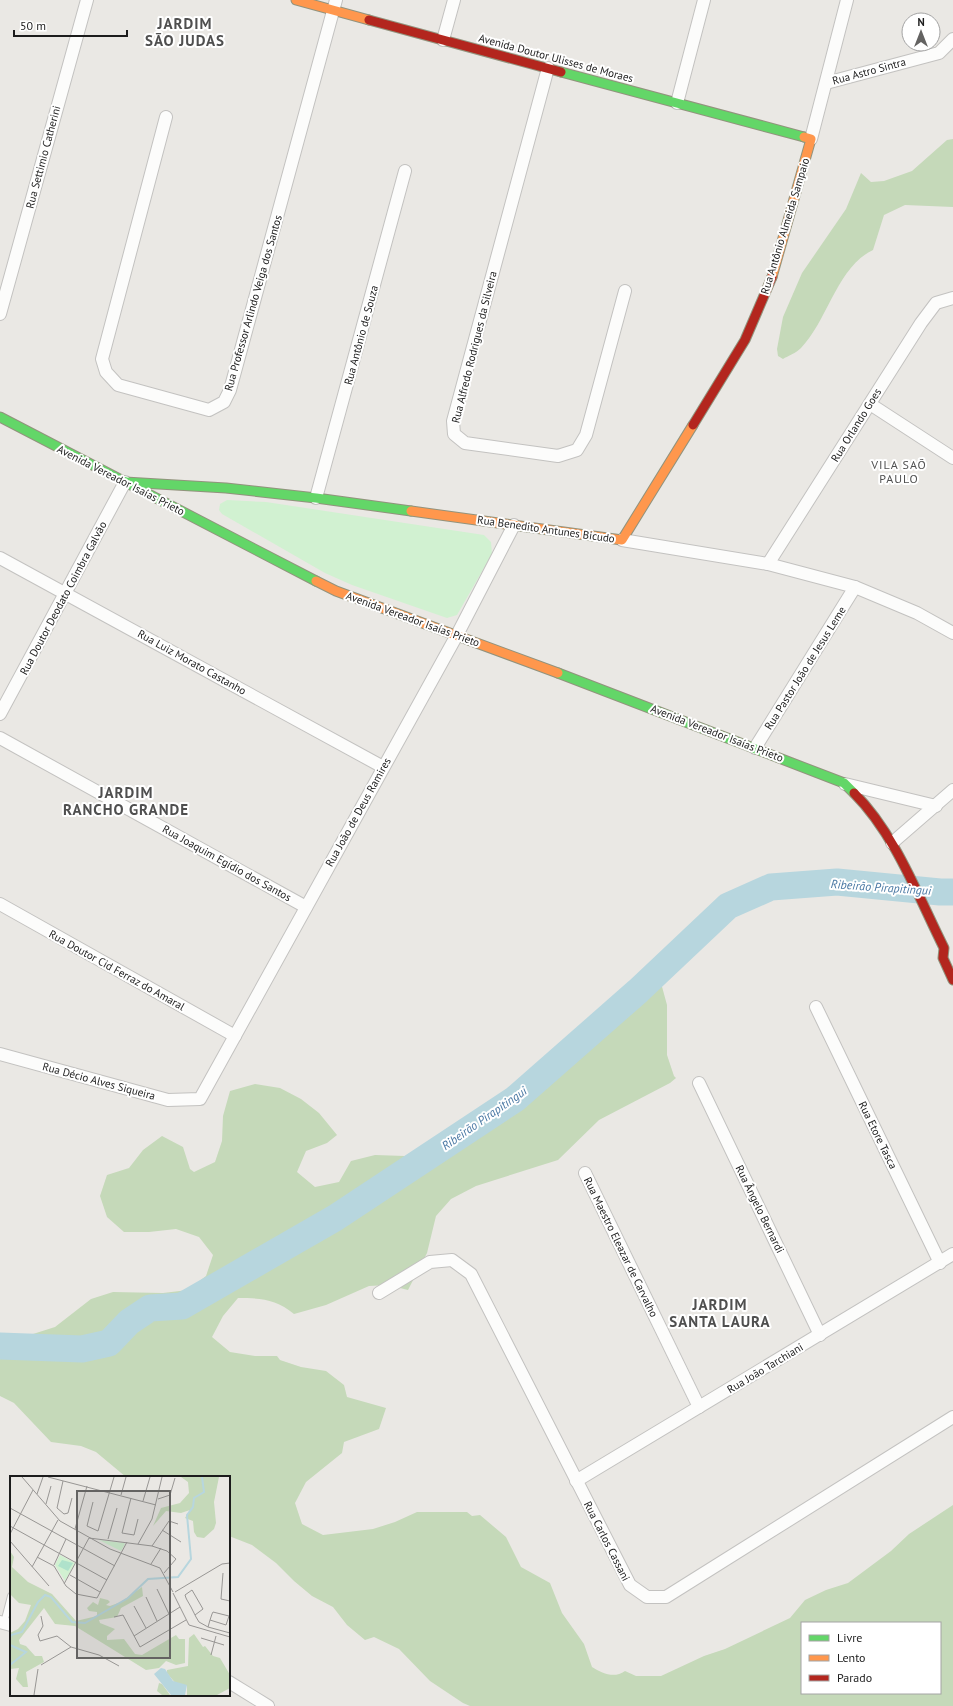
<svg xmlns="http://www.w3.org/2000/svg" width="953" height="1706" font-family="'PT Sans',sans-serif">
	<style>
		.forest { fill: #c5d9b9; fill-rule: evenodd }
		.park { fill: #d1f1d1 }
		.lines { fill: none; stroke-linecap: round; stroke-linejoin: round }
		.river { stroke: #b7d6de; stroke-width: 27 }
		.lane-casing { stroke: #c3c2c0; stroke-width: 8 }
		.street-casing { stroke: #c3c2c0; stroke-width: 14 }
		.fast-casing { stroke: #92937d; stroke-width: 11 }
		.slow-casing { stroke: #92937d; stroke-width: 11 }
		.jam-casing { stroke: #92937d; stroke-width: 11 }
		.lane { stroke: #fcfcfb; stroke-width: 6 }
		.street { stroke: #fcfcfb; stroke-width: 12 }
		.fast { stroke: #63d668; stroke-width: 9 }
		.slow { stroke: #ff974d; stroke-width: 9 }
		.jam { stroke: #b3261e; stroke-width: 9 }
		.labels { text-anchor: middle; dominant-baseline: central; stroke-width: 4; stroke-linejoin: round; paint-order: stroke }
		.street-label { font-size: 11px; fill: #1c1c1c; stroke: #fff }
		.neighbourhood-label { font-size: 12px; letter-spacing: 1px; fill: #4f4f4f; stroke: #fff }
		.water-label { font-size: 12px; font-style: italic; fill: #4776a2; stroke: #fff }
		.district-label { font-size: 15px; font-weight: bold; letter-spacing: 1px; fill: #4f4f4f; stroke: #fff }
		.inset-river { fill: none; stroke: #b7d6de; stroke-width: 2 }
		.inset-road { fill: none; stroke: #989694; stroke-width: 1 }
		.view { fill: #646362; fill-opacity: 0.15; stroke: #646362; stroke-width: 2 }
		.inset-edge { fill: none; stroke: #1c1c1c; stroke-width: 2 }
	</style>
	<rect width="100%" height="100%" fill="#eae8e4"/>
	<g class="forest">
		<path d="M953 139V207L905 205 884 215 873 250C837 267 828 320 801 348 796 353 788 356 783 359L778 356 777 349 783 317 802 273 846 209 861 173 871 182 884 181 912 171 947 140Z"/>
		<path d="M645 980 661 983 667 1005V1055L674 1076 676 1078 670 1083 599 1120 558 1160 476 1186 451 1199 436 1216 427 1253 408 1290 388 1285 369 1286 326 1305 294 1314C276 1299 261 1298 238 1298L223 1316 212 1337 230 1352 255 1356H277L280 1360 301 1367 326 1371 344 1385 347 1397 386 1408 379 1429 344 1442 342 1453 306 1482 295 1503 302 1524 323 1535 373 1529 395 1522 417 1512H467L472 1516 480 1515 506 1537 521 1567 550 1583 562 1613 584 1644 592 1667C602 1673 614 1679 625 1671L636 1676H661L704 1656 725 1649 790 1618 805 1600 826 1590 848 1583 891 1551 909 1534 953 1505V1706H470L463 1703 430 1681 399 1649 374 1637 365 1640 347 1625 333 1607 312 1596 294 1581 276 1563 252 1545 229 1536V1477H126L96 1452 81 1446 51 1442 14 1403 0 1396V1336L8 1337 33 1334 55 1327 91 1299 113 1292 163 1293 188 1290 206 1276 213 1255 199 1237 176 1229 149 1232H124L107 1217 100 1196 107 1175 129 1168 143 1150 162 1136 183 1147 190 1169 194 1172 215 1162 222 1141 223 1116 230 1091 255 1084 280 1088 301 1099 319 1113 337 1135 327 1143 306 1151 297 1172 315 1187 339 1182 351 1161 375 1155 405 1156 429 1150 450 1141 486 1112 507 1104 537 1068 555 1054 576 1042 612 1007ZM802 1623H940V1693H802Z"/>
	</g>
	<polygon class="park" points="227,500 266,502 484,535 491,542 492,554 457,615 447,618 352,585 325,573 222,514 219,510 220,504"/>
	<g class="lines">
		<polyline class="river" points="0,1346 82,1349 109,1343 129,1322 150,1308 182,1306 335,1218 515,1099 638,991 728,906 771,887 837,882 940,892 953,892"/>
		<g class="lane-casing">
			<polyline id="lane" points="4,1623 11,1596"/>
		</g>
		<g class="street-casing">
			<g id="street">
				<polyline points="443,40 454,0"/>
				<polyline points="548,68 453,421 454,434 465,443 558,456 577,450 586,435 625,291"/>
				<polyline points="826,83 939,53 953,39"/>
				<polyline points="677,103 704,0"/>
				<polyline points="166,117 102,359 106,372 118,385 209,410 224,402 230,390 336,0"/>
				<polyline points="811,139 847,0"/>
				<polyline points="0,314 87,0"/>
				<polyline points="870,404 953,458"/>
				<polyline points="316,498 405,171"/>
				<polyline points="622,540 768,564 855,587 917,613 953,633"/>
				<polyline points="0,558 383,767"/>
				<polyline points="768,564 921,323 936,303 953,298"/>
				<polyline points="0,714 125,482"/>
				<polyline points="0,738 306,907"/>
				<polyline points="755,748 855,587"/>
				<polyline points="845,784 936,806"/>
				<polyline points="892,843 953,790"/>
				<polyline points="0,904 235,1036"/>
				<polyline points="816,1007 940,1263"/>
				<polyline points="0,1054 168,1100 200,1099 457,635 514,525"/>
				<polyline points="699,1083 820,1335"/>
				<polyline points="585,1173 699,1407"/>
				<polyline points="379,1293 430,1262 452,1260 471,1274 630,1585 647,1597 666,1597 953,1417"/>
				<polyline points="576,1481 953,1254"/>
				<polyline points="0,1622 11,1625"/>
				<polyline points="229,1682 268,1706"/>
			</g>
		</g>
		<g class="fast-casing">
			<g id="fast">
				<polyline points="561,72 804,137"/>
				<polyline points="0,417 316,581"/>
				<polyline points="125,482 226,488 316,498 411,511"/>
				<polyline points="558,673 844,783 854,793"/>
			</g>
		</g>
		<g class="slow-casing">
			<g id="slow">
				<polyline points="296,0 369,20"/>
				<polyline points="772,277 811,139 804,137"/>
				<polyline points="411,511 622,540 693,425"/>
				<polyline points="316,581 336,591 558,673"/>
			</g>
		</g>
		<g class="jam-casing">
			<g id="jam">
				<polyline points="369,20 561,72"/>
				<polyline points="693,425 745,340 772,277"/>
				<path d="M854 793C895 834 918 896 944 948L943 958 953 980"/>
			</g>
		</g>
		<use href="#lane" class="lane"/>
		<use href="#street" class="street"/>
		<use href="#fast" class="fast"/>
		<use href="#slow" class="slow"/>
		<use href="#jam" class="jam"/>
	</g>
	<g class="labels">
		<g class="street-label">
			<text transform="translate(556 58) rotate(15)">Avenida Doutor Ulisses de Moraes</text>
			<text transform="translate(869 71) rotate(-15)">Rua Astro Sintra</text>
			<text transform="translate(43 157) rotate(-75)">Rua Settimio Catherini</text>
			<text transform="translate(785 226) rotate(-73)">Rua Antônio Almeida Sampaio</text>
			<text transform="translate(253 303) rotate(-74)">Rua Professor Arlindo Veiga dos Santos</text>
			<text transform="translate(361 335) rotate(-75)">Rua Antônio de Souza</text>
			<text transform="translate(474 347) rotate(-76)">Rua Alfredo Rodrigues da Silveira</text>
			<text transform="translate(856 425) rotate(-58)">Rua Orlando Goes</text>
			<text transform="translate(121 480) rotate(27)">Avenida Vereador Isaías Prieto</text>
			<text transform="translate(546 529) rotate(8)">Rua Benedito Antunes Bicudo</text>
			<text transform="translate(63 598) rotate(-62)">Rua Doutor Deodato Coimbra Galvão</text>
			<text transform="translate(413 619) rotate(20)">Avenida Vereador Isaías Prieto</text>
			<text transform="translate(192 662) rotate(29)">Rua Luiz Morato Castanho</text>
			<text transform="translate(805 668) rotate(-58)">Rua Pastor João de Jesus Leme</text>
			<text transform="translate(717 733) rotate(21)">Avenida Vereador Isaías Prieto</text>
			<text transform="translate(358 812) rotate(-61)">Rua João de Deus Ramires</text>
			<text transform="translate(227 863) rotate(29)">Rua Joaquim Egídio dos Santos</text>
			<text transform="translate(117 970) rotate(29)">Rua Doutor Cid Ferraz do Amaral</text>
			<text transform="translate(99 1081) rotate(15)">Rua Décio Alves Siqueira</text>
			<text transform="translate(878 1135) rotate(64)">Rua Etore Tasca</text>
			<text transform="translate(760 1209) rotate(64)">Rua Ângelo Bernardi</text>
			<text transform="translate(621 1247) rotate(64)">Rua Maestro Eleazar de Carvalho</text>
			<text transform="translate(765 1368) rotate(-31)">Rua João Tarchiani</text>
			<text transform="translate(607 1541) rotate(63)">Rua Carlos Cassani</text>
		</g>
		<g class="neighbourhood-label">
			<text x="899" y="464">VILA SAÕ<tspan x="899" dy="14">PAULO</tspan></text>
		</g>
		<g class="water-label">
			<text transform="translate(881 887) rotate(4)">Ribeirão Pirapitingui</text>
			<text transform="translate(484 1118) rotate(-35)">Ribeirão Pirapitingui</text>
		</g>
		<g class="district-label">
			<text x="185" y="23">JARDIM<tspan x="185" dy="17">SÃO JUDAS</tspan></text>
			<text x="126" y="792">JARDIM<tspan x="126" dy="17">RANCHO GRANDE</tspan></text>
			<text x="720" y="1304">JARDIM<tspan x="720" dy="17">SANTA LAURA</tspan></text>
		</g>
	</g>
	<g transform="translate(10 1476)">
		<rect width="220" height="220" fill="#eae8e4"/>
		<path d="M171 1H209L204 26 206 47 204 53 194 62 187 61 184 56 183 45 175 42 180 34 171 37 156 35 143 50 151 32 170 27 179 17 178 6ZM0 75 4 81 2 91 18 106 42 118 66 145 87 140V136L79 135 77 132 83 126 88 129 90 122 98 124 100 126 96 129 100 130 111 126 132 111 133 120 111 132 107 141 89 144 90 147 105 153 97 160V164L114 163 125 178 132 179 166 159 169 163H175V187L166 189 156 185 149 192 136 194 65 150 45 148 34 132 9 164 10 168 16 170 25 180H32L34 186 16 196 18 211H13L6 203 9 192 0 193V157L8 153 15 145 21 129 9 127 0 118ZM184 158 193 171 195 170 203 180 210 182 220 199V212L207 219H177V210L167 209 157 197V194L178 190 179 162ZM149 207 152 208 160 219H152L147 215Z" fill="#c5d9b9"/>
		<path d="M89 64 114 67 115 68 111 75ZM50 79 65 87 55 105 45 89Z" fill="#d1f1d1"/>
		<path d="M52 84 63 87 58 95 48 90Z" fill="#afe2cb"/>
		<path d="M151 192 155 193 163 205 177 209 175 219H161L144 198Z" fill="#b7d6de"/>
		<path class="inset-river" d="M0 162 1 159 12 156 28 126 35 119 41 121 62 146 75 147 118 122 138 103 168 101 181 83 177 39 183 31 184 22 194 16 192 1M0 169 16 176 0 189"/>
		<path class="inset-road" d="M12 1 50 45 100 73 150 92 163 116M38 1 146 29M53 5 47 32 54 38 58 37 62 22M27 18 33 1M111 19 116 1M121 22 112 57 124 59 128 43M148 23 160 19 165 2M133 25 140 1M83 26 77 50 88 55 104 1M36 28 41 10M0 32 105 90M0 50 97 104M65 53 77 10M152 54 171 66M0 58 23 14M98 63 107 32M0 65 39 110M128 68 142 43 152 1M142 70 159 45 168 48M27 81 44 90 56 110 66 118 87 122 117 66M141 88 151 72M44 89 56 63M22 91 48 44M213 97 211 123 220 125M60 99 90 116M54 108 79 62 142 70 157 75 166 83 154 97M147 113 159 138M165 116 212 88 220 87M163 117 179 149 220 161M136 121 147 145M124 130 136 152M185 139 193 133 182 114 175 119 176 122 177 124 181 131 186 141 189 146 198 151 220 157M31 140 33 150 28 159 30 165 47 160 61 171 89 179 109 190M104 141 113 139 130 171 176 144M198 151 200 144 202 138 203 136 219 140 216 149 200 144M124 160 170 131M191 162 214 169M201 179 206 160M31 189 61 171M24 219 28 193"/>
		<path class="view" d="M67 15H160V182H67Z"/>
		<rect width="220" height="220" class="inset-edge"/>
	</g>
	<rect x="801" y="1622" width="140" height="72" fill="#ffffff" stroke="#a4a4a4"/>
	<rect x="809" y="1635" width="20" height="6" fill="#63d668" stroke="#a4a4a4"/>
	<text x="837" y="1642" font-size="12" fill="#1c1c1c">Livre</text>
	<rect x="809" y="1655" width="20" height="6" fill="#ff974d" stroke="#a4a4a4"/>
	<text x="837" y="1662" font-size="12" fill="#1c1c1c">Lento</text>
	<rect x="809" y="1675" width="20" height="6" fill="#b3261e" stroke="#a4a4a4"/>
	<text x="837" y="1682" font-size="12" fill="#1c1c1c">Parado</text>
	<g transform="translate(921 32)"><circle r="19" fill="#ffffff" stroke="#a4a4a4"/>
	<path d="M0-3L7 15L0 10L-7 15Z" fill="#646362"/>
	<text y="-6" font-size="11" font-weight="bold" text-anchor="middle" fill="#1c1c1c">N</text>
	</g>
	<path d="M14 30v6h113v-6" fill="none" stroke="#1c1c1c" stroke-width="2"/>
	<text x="20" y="30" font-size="12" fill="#1c1c1c" stroke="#ffffff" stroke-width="3" paint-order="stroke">50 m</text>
</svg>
